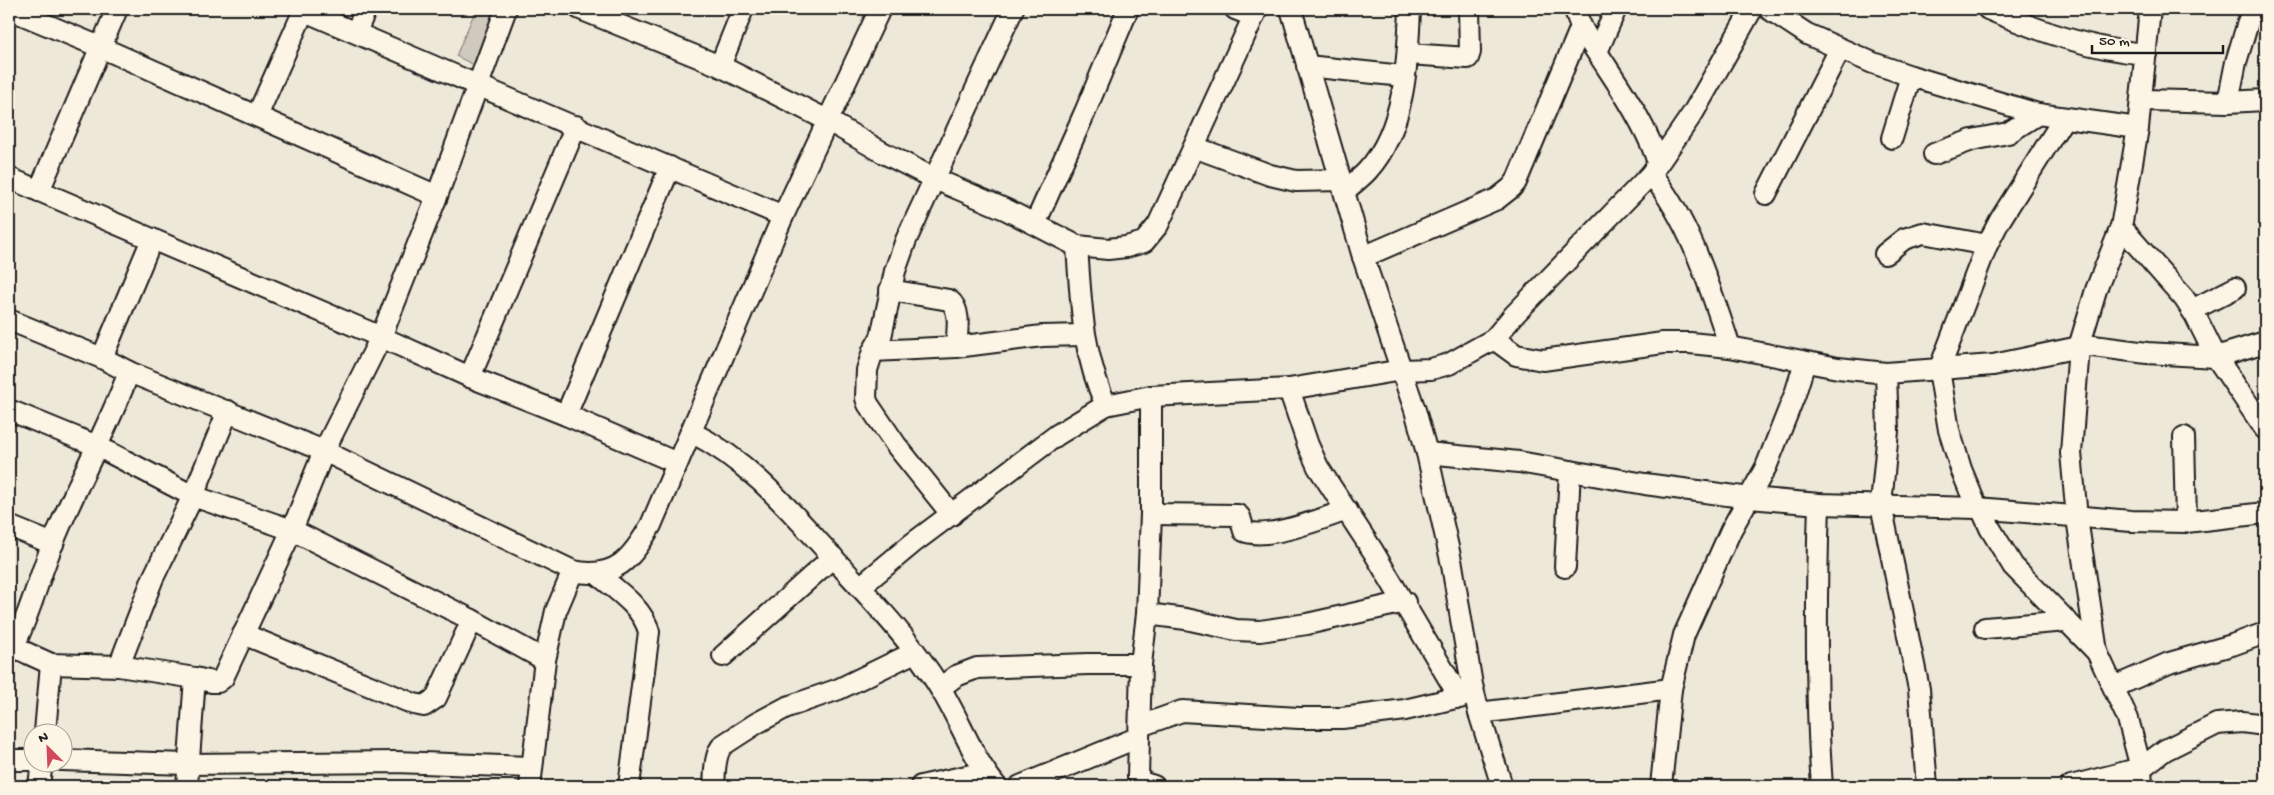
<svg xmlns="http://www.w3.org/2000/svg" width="2274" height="795" font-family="'Gochi Hand',sans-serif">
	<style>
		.garden { fill: #cfcabd; stroke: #76736c }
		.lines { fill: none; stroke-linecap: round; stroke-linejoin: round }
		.street-casing { stroke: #1c1c1c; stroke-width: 24 }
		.street { stroke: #fcf5e5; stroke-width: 20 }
	</style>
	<rect width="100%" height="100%" fill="#eee8d9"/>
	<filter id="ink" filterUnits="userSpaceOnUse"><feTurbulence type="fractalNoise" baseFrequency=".02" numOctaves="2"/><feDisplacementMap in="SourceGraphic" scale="10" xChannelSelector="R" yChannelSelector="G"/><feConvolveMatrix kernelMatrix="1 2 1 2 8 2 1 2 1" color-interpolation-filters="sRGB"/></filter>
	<g filter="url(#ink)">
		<polygon class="garden" points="476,9 502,9 476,66 456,56"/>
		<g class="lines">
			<g class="street-casing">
				<g id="street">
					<polyline points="9,9 100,47 437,196"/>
					<path d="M300 9C461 79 622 147 783 216"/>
					<polyline points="580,9 720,66 827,120 882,152 935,179 1007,210 1077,246 1108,249 1126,247 1144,242 1158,225 1257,9"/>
					<polyline points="1235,9 1253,16"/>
					<polyline points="1291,9 1363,257 1415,410 1427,453 1452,565 1472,685 1479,713 1502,786"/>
					<path d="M1575 9C1580 31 1596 50 1608 69 1626 96 1649 132 1658 163"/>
					<polyline points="1769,9 1807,34 1873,63 1911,76 2038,114 2138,128"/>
					<path d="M1988 9C2039 31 2089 49 2146 54"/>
					<polyline points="356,32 366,9"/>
					<polyline points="1597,52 1616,9"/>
					<polyline points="1408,54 1468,58 1470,52 1469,9"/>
					<polyline points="720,66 743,9"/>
					<polyline points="1307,66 1403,76"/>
					<polyline points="2142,100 2228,102 2265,100"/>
					<polyline points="2228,102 2236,62 2252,9"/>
					<polyline points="257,116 304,10"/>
					<polyline points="1892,138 1911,76"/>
					<polyline points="1194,147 1270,175 1296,181 1341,180"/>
					<polyline points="1934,154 1972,140 2008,133 2038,114"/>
					<path d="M1651 174C1691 223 1710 288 1730 347"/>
					<polyline points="9,178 381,337 470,377 566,415 677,463"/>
					<polyline points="39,191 117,9"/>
					<path d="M1345 191C1352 184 1361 178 1368 170 1405 129 1408 61 1410 9"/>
					<polyline points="1766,194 1840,49"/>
					<polyline points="1035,224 1085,112 1128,9"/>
					<polyline points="2121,227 2184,298 2195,315 2216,357 2265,429"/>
					<path d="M1077 246C1081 302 1082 353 1106 405"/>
					<polyline points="1885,254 1904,239 1923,233 1987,245"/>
					<polyline points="1363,257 1497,199 1511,188 1516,182 1581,27"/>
					<path d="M890 290 949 300C962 310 957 332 956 347"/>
					<polyline points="2192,310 2235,288"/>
					<path d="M9 320 102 358 129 372 324 451 573 571C616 580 632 558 651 525L783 216 880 9"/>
					<polyline points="1494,339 1516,355 1543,360 1663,343 1690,343 1730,347 1838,368 1886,373 1993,365 2079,347 2093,346 2147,353 2216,357 2265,342"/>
					<polyline points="873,351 956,347 1042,336 1083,335"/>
					<polyline points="102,358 152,239"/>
					<polyline points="1886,373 1888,431 1881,505 1919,689 1927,786"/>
					<polyline points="470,377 576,126"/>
					<polyline points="1289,389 1402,370 1431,369 1449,364 1494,339 1514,315 1651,174 1693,113 1752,9"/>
					<polyline points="1151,396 1151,514 1147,614 1141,664 1138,777 1141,782 1154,786"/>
					<polyline points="9,410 97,446 193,496 153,578 119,666"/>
					<polyline points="228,411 193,496 292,530 472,620 545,660"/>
					<polyline points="566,415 670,167"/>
					<path d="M691 432C751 462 792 513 837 562 873 601 912 642 940 688 960 720 972 757 996 786"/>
					<polyline points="2184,437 2186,522"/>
					<polyline points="1427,453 1519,462 1645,484 1750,498 1819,504 1977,508 2131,521 2186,522 2265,513"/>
					<path d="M1819 504C1816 598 1815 692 1822 786"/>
					<polyline points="1977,508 1961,469 1949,430 1939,370 1987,245 2000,220 2064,118"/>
					<polyline points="1981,508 1990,528 2013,566 2097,652"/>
					<path d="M1151 514 1238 515 1240 517 1244 531C1266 541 1324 518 1347 510"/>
					<polyline points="952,515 896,445 868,404 866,398 867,370 873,351 881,337 895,271 906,240 1013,9"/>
					<polyline points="9,526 53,544"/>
					<polyline points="1565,567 1570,471"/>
					<path d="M596 573C615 589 643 607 649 632L629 786"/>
					<polyline points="860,587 913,543 1057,435 1106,405 1151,396 1289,389 1308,445 1318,467 1373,551 1460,698"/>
					<polyline points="1147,614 1186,619 1236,630 1260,631 1307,624 1405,602"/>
					<polyline points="1985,628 2067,621"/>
					<polyline points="243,634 414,704 424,706 436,698 472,620"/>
					<polyline points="9,645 51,664 119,666 195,678 212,682 218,682 223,678 292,530 324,451 381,337 437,196 506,9"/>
					<path d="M14 646C30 613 39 577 53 543 76 485 107 431 129 372"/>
					<polyline points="723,656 833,557"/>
					<polyline points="2114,687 2169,663 2232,645 2265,633"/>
					<polyline points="940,688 956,676 977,668 1088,664 1141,664"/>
					<polyline points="1479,713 1671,689"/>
					<polyline points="1140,726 1182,711 1299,718 1342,718 1405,710 1472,694"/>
					<polyline points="45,732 51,664"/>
					<polyline points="9,760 32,760"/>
					<polyline points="62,760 187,764 396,762 531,767"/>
					<polyline points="39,786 42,762"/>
					<polyline points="187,786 195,678"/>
					<polyline points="530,786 545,660 556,611 573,571"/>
					<path d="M714 786C715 774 714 754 723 745L757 723 787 707 839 689 915 652"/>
					<polyline points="921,786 985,772"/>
					<polyline points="1020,786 1139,737"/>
					<polyline points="1661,786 1671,689 1684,635 1731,530 1766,467 1795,394 1805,362"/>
					<polyline points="2071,786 2141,768 2165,750 2217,724 2242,722 2265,725"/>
					<polyline points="2142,786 2141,768 2128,719 2097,652 2077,518 2071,453 2079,347 2096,290 2121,227 2138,128 2150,9"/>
				</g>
			</g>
			<use href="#street" class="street"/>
		</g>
	</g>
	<rect width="2274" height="795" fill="none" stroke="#fcf5e5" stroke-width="30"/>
	<rect x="15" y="15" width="2244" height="765" fill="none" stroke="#1c1c1c" stroke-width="2" filter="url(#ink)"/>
	<g transform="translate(48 748) rotate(336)"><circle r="24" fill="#fcf5e5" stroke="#a29e95"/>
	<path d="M0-4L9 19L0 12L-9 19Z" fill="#d1495b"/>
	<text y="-8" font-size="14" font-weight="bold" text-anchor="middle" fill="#1c1c1c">N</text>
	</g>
	<path d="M2092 45v8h131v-8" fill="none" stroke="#1c1c1c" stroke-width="2.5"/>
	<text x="2099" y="45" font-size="15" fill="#1c1c1c" stroke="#fcf5e5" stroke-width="4" paint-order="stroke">50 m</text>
</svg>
